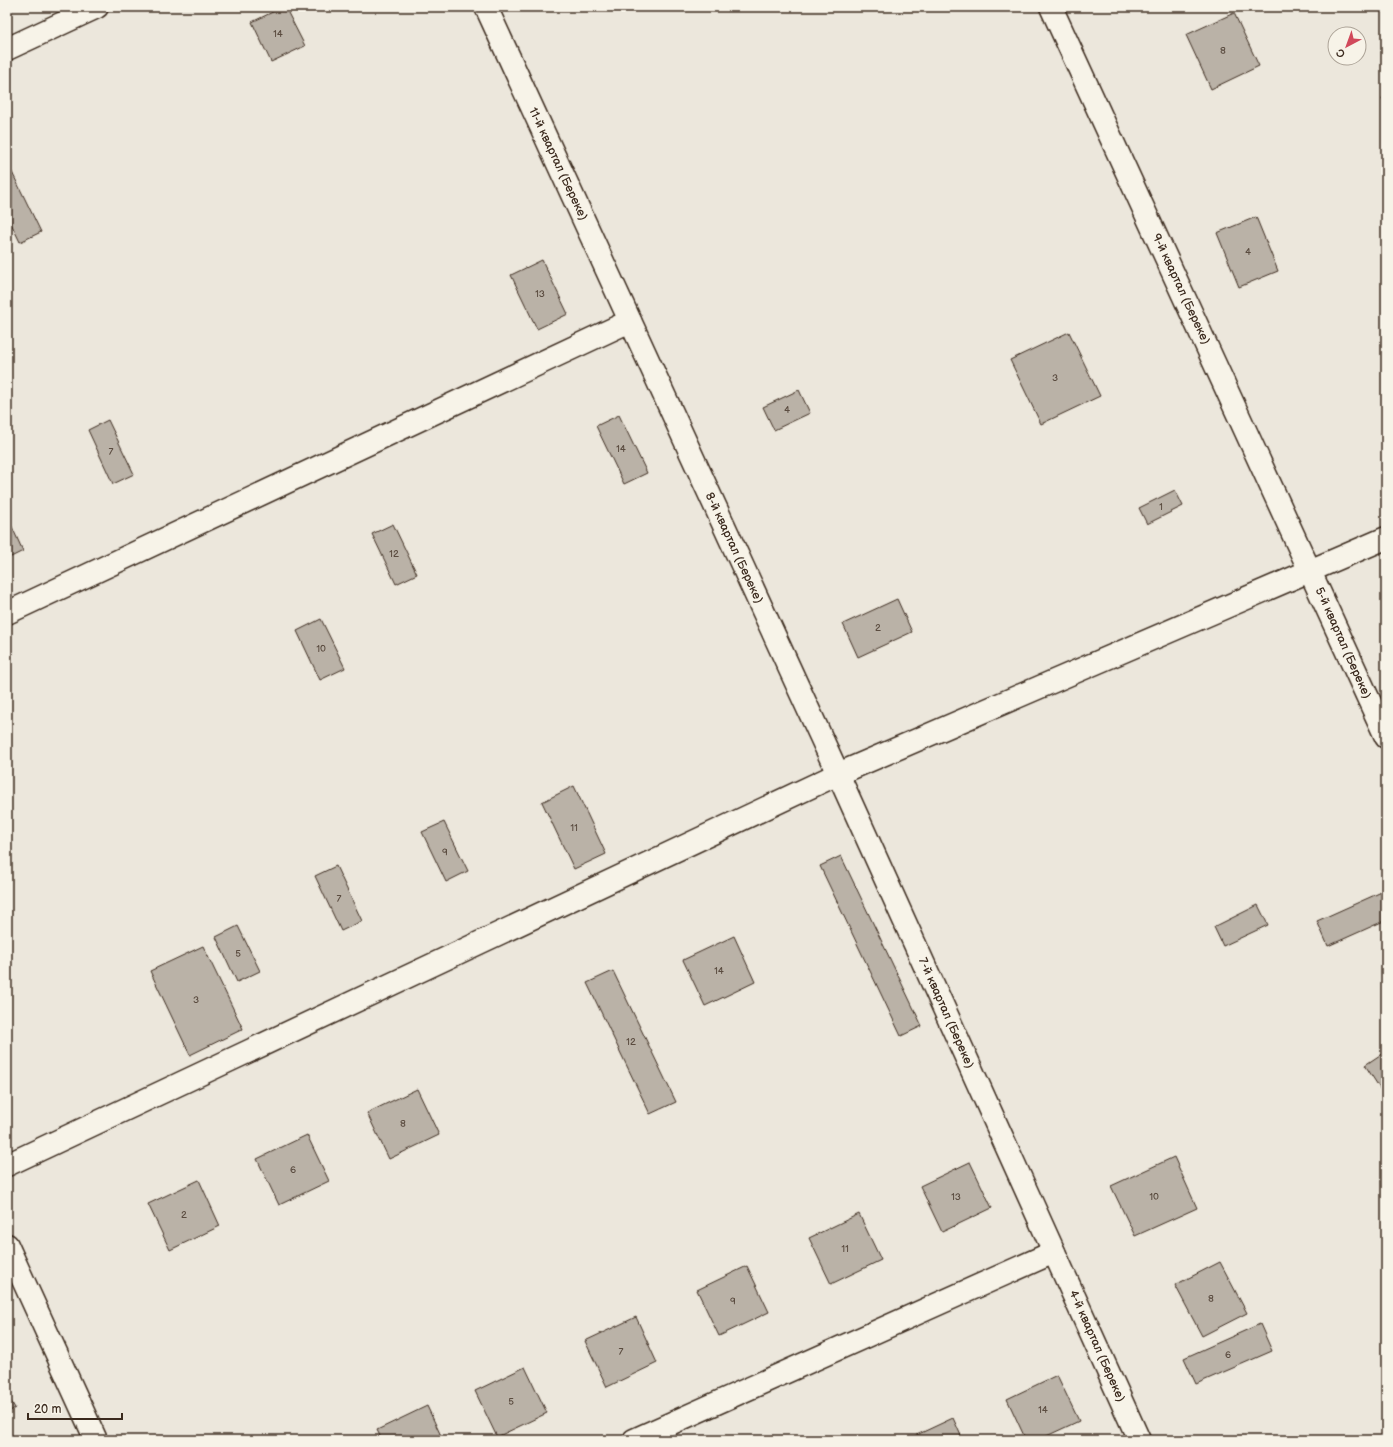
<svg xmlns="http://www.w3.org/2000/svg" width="1393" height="1447" font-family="'Balsamiq Sans',sans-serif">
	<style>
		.building { fill: #bab2a7; stroke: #3b2a1e }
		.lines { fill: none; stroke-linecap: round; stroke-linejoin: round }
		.street-casing { stroke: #3b2a1e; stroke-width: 25 }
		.street { stroke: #f7f3e8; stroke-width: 22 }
		.labels { text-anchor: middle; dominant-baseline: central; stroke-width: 3; stroke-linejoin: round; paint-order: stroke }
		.number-label { font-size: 10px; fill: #5b4c40 }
		.street-label { font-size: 12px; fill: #3b2a1e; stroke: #f7f3e8 }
	</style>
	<rect width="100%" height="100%" fill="#ece7dc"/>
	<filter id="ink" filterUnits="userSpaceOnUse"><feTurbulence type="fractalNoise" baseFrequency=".025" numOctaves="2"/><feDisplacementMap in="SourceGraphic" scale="8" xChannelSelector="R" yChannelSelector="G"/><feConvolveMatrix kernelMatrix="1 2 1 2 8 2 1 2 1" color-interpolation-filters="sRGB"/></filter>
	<g filter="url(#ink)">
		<g class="building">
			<polygon points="283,7 285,7 305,46 271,62 252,22"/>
			<polygon points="1234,13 1259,66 1211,89 1186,35"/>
			<polygon points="1386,96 1386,105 1382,98"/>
			<polygon points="7,162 41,232 20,242 7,215"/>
			<polygon points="1256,217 1278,271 1239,287 1217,233"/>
			<polygon points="542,260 568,314 537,329 511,275"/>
			<polygon points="1069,332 1100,396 1041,424 1010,360"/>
			<polygon points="799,390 810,413 774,430 763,407"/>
			<polygon points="619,415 647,473 624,484 596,426"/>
			<polygon points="108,420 134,474 113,484 88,430"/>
			<polygon points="1175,490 1183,506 1147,524 1139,508"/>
			<polygon points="7,516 23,551 7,559"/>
			<polygon points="393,524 417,574 396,584 372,534"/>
			<polygon points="897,599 912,632 858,657 843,624"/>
			<polygon points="321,619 345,668 320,680 297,631"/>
			<polygon points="574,786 606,854 574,869 542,802"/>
			<polygon points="444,822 468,871 446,882 422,832"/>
			<polygon points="841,856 922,1026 901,1036 820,866"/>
			<polygon points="336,866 362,921 341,931 315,876"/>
			<polygon points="1386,890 1386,920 1328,946 1317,921"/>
			<polygon points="1258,905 1268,925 1223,946 1214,927"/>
			<polygon points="238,926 260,971 237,982 216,937"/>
			<polygon points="734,936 755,982 705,1006 683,960"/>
			<polygon points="203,946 243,1029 190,1055 150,971"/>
			<polygon points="613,971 676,1102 650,1114 587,983"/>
			<polygon points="1386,1051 1386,1098 1365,1065"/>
			<polygon points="417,1089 439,1135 389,1159 367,1113"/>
			<polygon points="307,1135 329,1181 279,1205 257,1159"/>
			<polygon points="1174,1157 1197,1208 1135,1236 1111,1186"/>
			<polygon points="970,1162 992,1208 942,1232 920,1186"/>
			<polygon points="199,1180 220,1226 170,1250 148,1204"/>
			<polygon points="859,1214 881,1260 831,1284 809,1238"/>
			<polygon points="1220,1262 1247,1313 1202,1336 1175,1285"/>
			<polygon points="747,1266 769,1312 719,1336 697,1290"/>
			<polygon points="636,1317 657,1363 607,1387 585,1341"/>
			<polygon points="1260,1324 1272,1351 1196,1384 1184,1358"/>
			<polygon points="525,1367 547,1413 497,1437 475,1391"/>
			<polygon points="1057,1375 1079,1421 1038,1440 1026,1440 1007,1399"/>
			<polygon points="7,1395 15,1408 7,1413"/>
			<polygon points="427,1406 443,1440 382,1440 377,1430"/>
			<polygon points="953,1418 963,1440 906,1440"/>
		</g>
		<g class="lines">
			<g class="street-casing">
				<g id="street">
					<polyline points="486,7 838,774 1139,1440"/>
					<polyline points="1051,7 1386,737"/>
					<polyline points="7,49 97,7"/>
					<polyline points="7,613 630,321"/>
					<polyline points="7,1165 838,774 1386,538"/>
					<polyline points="7,1245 96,1440"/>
					<polyline points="634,1440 1054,1252"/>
				</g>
			</g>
			<use href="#street" class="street"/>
		</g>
	</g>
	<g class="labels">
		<g class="number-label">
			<text x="278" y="34">14</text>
			<text x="1223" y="51">8</text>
			<text x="1248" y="252">4</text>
			<text x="540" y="294">13</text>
			<text x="1055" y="378">3</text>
			<text x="787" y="410">4</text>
			<text x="621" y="449">14</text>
			<text x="111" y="452">7</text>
			<text x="1161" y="507">1</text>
			<text x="394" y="554">12</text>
			<text x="878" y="628">2</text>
			<text x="321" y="649">10</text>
			<text x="574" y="828">11</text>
			<text x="445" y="852">9</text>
			<text x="339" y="899">7</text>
			<text x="238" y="954">5</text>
			<text x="719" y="971">14</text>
			<text x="196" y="1000">3</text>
			<text x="631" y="1042">12</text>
			<text x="403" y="1124">8</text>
			<text x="293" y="1170">6</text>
			<text x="956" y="1197">13</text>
			<text x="1154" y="1197">10</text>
			<text x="184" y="1215">2</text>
			<text x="845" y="1249">11</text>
			<text x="1211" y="1299">8</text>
			<text x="733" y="1301">9</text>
			<text x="621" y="1352">7</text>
			<text x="1228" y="1355">6</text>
			<text x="511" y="1402">5</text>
			<text x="1043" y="1410">14</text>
		</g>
		<g class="street-label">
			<text transform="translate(558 164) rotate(65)">11-й квартал (Береке)</text>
			<text transform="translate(1181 289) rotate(65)">9-й квартал (Береке)</text>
			<text transform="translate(734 548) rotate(65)">8-й квартал (Береке)</text>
			<text transform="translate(1343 643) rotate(66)">5-й квартал (Береке)</text>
			<text transform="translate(946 1013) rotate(66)">7-й квартал (Береке)</text>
			<text transform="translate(1097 1346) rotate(66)">4-й квартал (Береке)</text>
		</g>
	</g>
	<rect width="1393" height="1447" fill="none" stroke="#f7f3e8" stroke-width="24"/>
	<rect x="12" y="12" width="1369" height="1423" fill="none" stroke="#3b2a1e" stroke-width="1.5" filter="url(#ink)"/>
	<g transform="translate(1347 46) rotate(221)"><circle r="19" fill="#f7f3e8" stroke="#aca397"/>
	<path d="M0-3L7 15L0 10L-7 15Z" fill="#d1495b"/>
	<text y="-6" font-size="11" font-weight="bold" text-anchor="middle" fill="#3b2a1e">С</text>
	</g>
	<path d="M28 1413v6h94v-6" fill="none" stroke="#3b2a1e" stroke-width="2"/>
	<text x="34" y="1413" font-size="12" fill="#3b2a1e" stroke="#f7f3e8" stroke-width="3" paint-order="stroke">20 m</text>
</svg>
